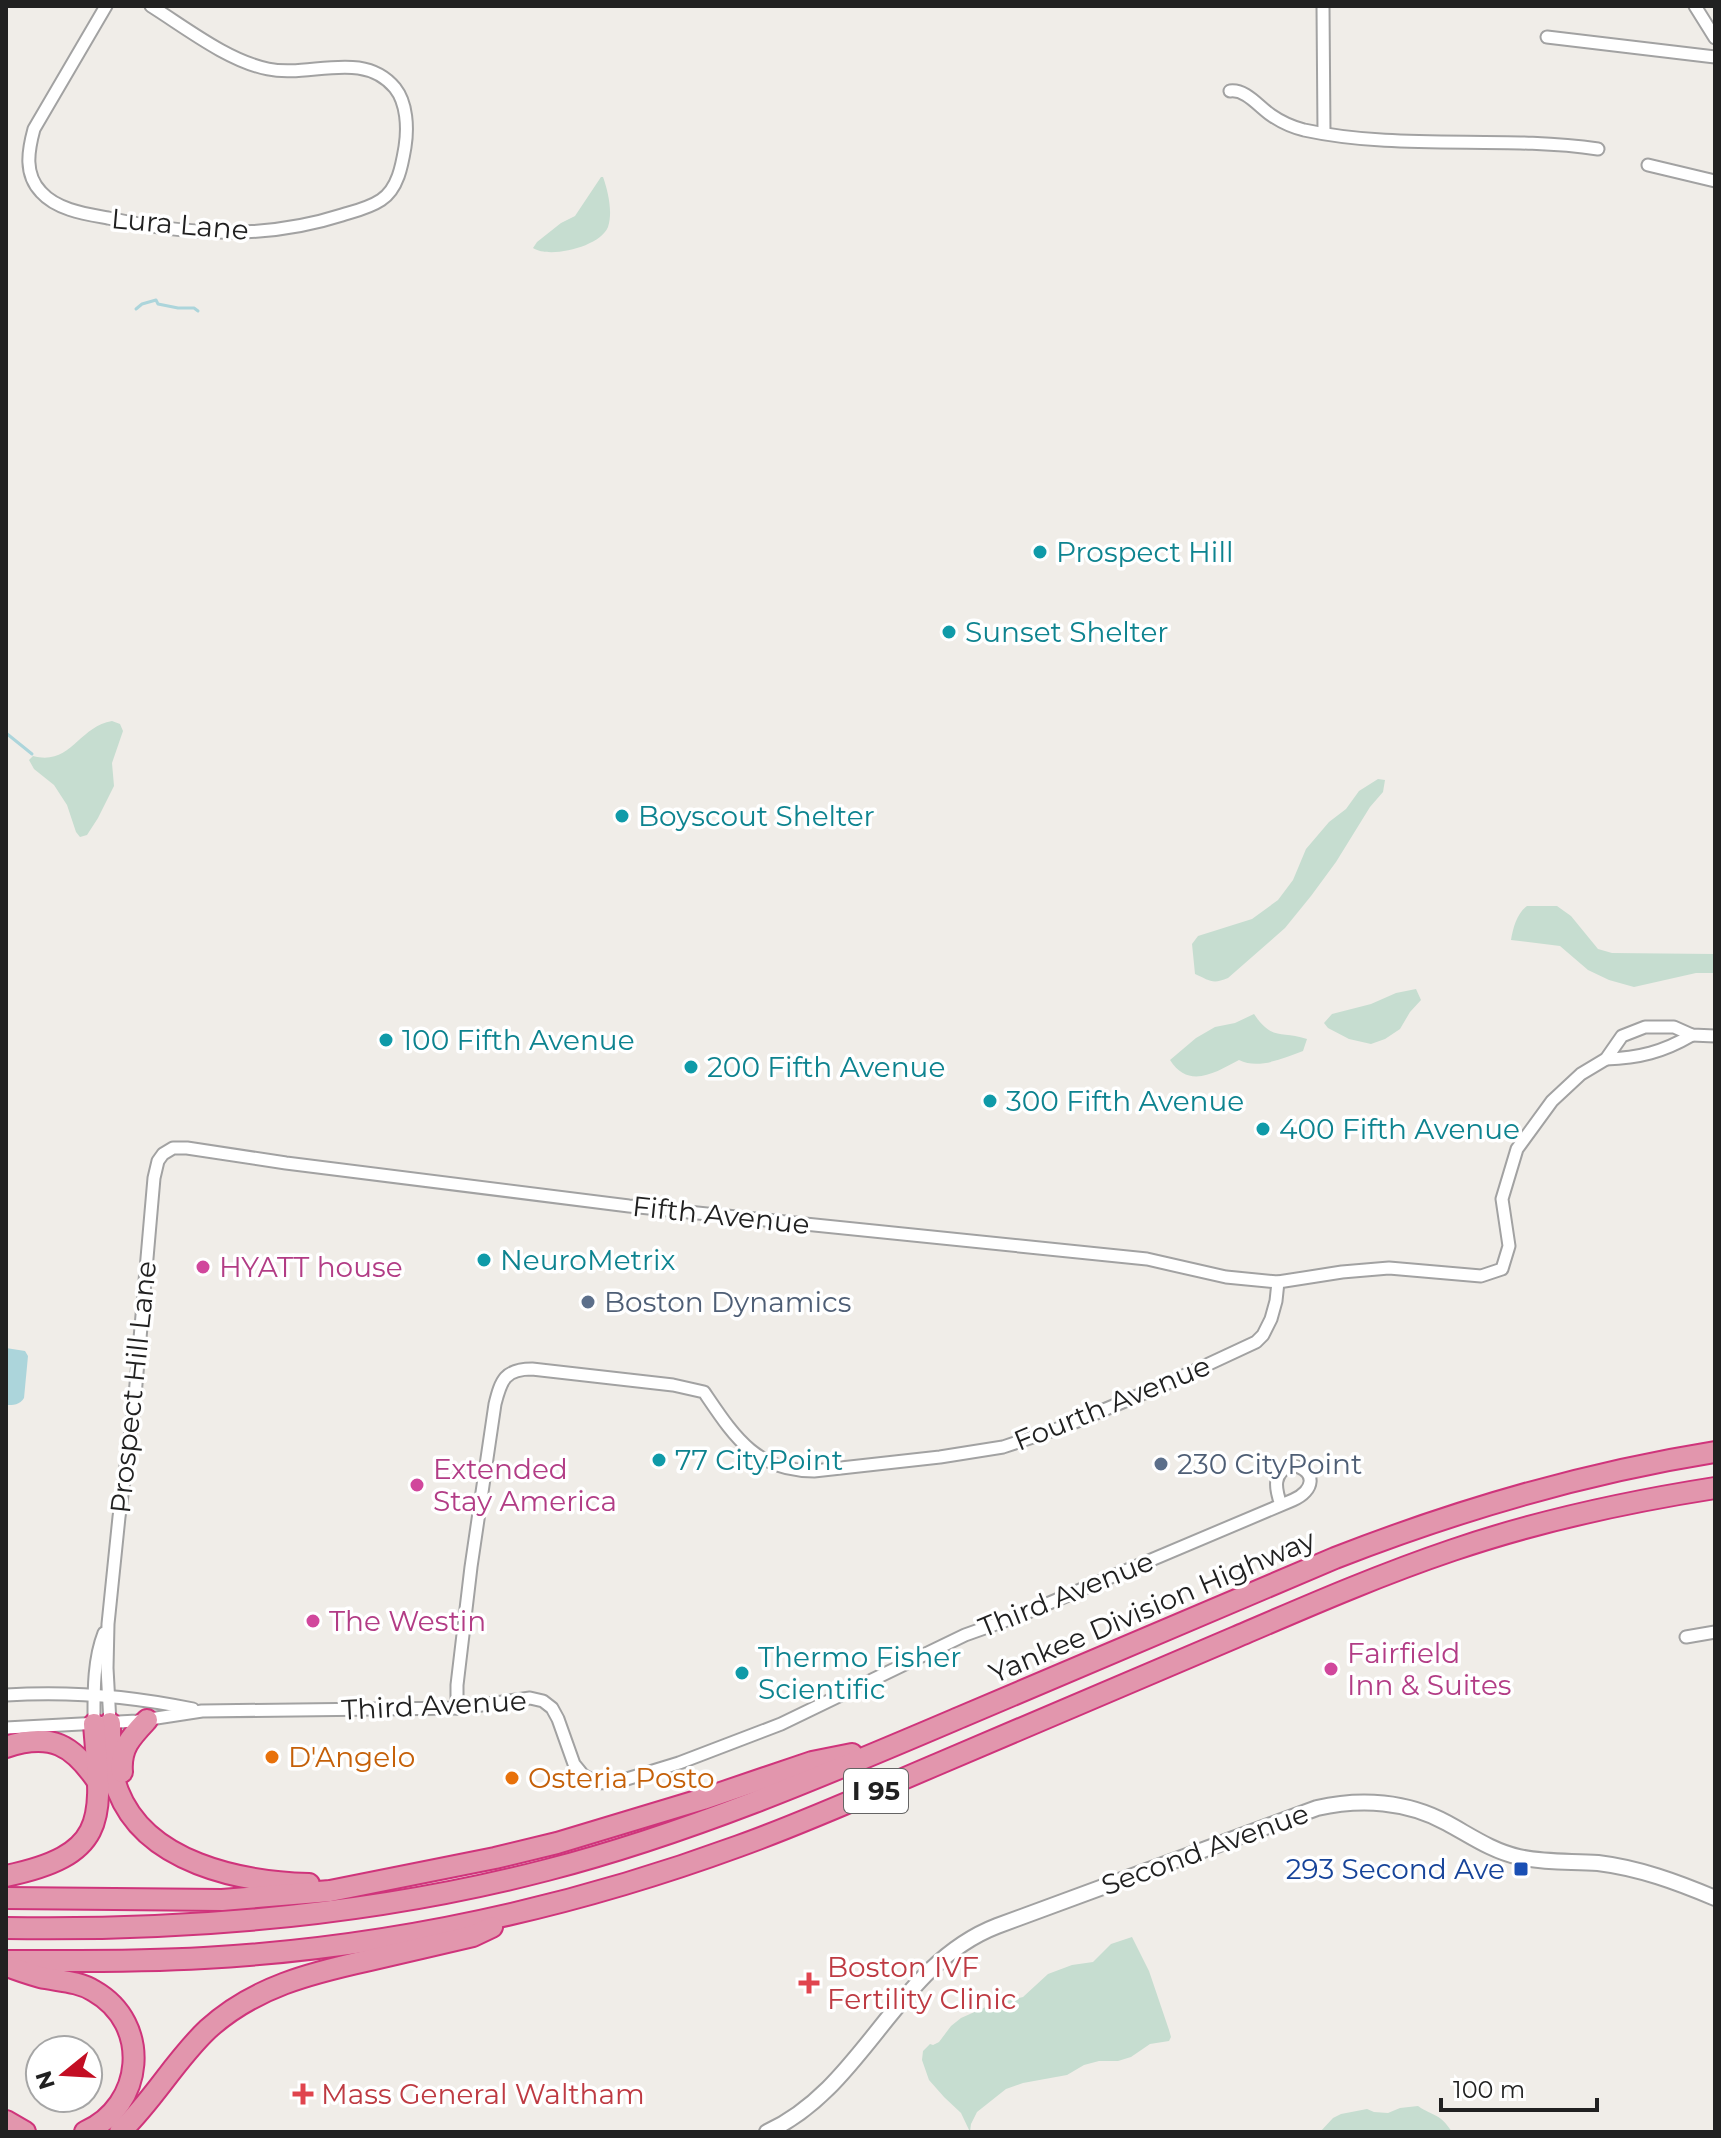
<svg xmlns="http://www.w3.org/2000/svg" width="1721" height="2138" font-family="Montserrat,sans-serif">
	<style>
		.wetland { fill: #c6ddd0 }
		.water { fill: #acd5db }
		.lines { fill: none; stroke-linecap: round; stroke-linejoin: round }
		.stream { stroke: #acd5db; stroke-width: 3 }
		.minor-casing { stroke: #a2a2a2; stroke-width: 15 }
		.tertiary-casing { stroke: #a2a2a2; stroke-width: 18 }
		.motorway-casing { stroke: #cf347b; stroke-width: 24 }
		.minor { stroke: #fff; stroke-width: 11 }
		.tertiary { stroke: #fff; stroke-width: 14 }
		.motorway { stroke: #e296ad; stroke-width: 20 }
		.culture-dot { fill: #0f9aa8; stroke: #fff; stroke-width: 3 }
		.hotel-dot { fill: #d1479c; stroke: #fff; stroke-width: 3 }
		.service-dot { fill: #5c6f8a; stroke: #fff; stroke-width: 3 }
		.food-dot { fill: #e8710a; stroke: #fff; stroke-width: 3 }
		.transit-dot { fill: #1a4fb4; stroke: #fff; stroke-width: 3 }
		.health-dot { fill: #e0444e; stroke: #fff; stroke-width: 3 }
		.labels { text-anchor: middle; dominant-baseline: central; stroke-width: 7; stroke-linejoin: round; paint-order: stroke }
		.shield { fill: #fff; stroke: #646464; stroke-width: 2 }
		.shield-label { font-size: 26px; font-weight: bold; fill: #212121 }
		.street-label { font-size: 28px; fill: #212121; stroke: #fff }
		.culture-label { font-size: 28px; fill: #0d838f; stroke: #fff; text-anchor: start }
		.hotel-label { font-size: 28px; fill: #b23c85; stroke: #fff; text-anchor: start }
		.service-label { font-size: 28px; fill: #4e5e75; stroke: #fff; text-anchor: start }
		.food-label { font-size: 28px; fill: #c56008; stroke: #fff; text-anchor: start }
		.transit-label { font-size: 28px; fill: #164399; stroke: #fff; text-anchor: end }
		.health-label { font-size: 28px; fill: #be3a42; stroke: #fff; text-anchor: start }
	</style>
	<rect width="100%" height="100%" fill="#f0ede8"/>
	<g class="wetland">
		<path d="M601 177H603C608 191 613 212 608 227 600 247 549 259 533 248L537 242 561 223 575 216Z"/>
		<path d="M112 721 120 724 123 731 112 763 114 786 98 818 87 835 80 837 76 832 67 805 54 785 34 769 29 760 33 756C71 766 78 727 112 721Z"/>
		<path d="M1378 779 1385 780 1383 792 1370 807 1336 862 1311 896 1285 928 1228 978C1212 985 1209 980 1195 974L1192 944 1198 936 1252 919 1278 900 1293 880 1306 849 1329 822 1346 809 1359 791Z"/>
		<path d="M1527 906H1557L1571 916 1598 949 1612 953 1715 954V973H1696L1634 987 1609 980 1588 970 1560 946 1511 940C1513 928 1517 913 1527 906Z"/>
		<polygon points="1416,989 1421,1000 1410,1012 1400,1029 1385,1039 1371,1044 1349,1039 1328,1028 1324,1023 1332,1014 1371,1004 1396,993"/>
		<path d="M1254 1014C1273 1042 1281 1030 1307 1039L1303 1051C1283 1058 1259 1070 1239 1060 1216 1072 1189 1090 1170 1060L1196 1038 1215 1027 1235 1023Z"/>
		<polygon points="1132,1937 1149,1971 1169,2030 1171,2037 1169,2041 1150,2044 1131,2057 1118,2061 1099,2061 1084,2065 1067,2075 1023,2083 1006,2089 977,2112 971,2124 970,2132 961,2113 944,2097 929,2080 922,2060 923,2051 930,2044 933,2045 939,2042 951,2026 961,2018 988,2006 1023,1997 1048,1974 1072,1965 1093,1962 1111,1944"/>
		<path d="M1418 2106C1434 2117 1440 2113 1452 2132H1320L1333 2118 1341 2114 1367 2109 1374 2112 1388 2113 1400 2108Z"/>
	</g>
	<path class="water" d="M6 1348 25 1351 28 1356 24 1398C20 1405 13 1405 6 1405Z"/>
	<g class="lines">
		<g class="stream">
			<polyline points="136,309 142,304 156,300 158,304 178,308 194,308 198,311"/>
			<polyline points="6,733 32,754"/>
		</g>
		<g class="minor-casing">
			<g id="minor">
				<path d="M106 6 34 129C28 151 24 174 41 192 57 210 86 214 108 218 187 235 264 240 342 215 355 211 369 208 381 200 398 189 402 165 405 147 408 128 407 103 395 88 363 49 309 78 268 69 228 61 186 28 151 6"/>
				<polyline points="1323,6 1324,133"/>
				<polyline points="1695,6 1715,38"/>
				<polyline points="1547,37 1715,57"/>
				<path d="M1230 91C1246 89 1258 106 1271 115 1281 122 1292 127 1304 130 1401 151 1501 135 1598 149"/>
				<polyline points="1648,165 1715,181"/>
				<path d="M1606 1059C1639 1058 1663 1052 1692 1035"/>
				<polyline points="1686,1637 1715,1632"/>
				<path d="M6 1695C69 1691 131 1696 193 1709"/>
				<path d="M457 1708V1685L471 1567 495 1404C501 1380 505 1369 532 1369L673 1385 704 1392C734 1436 755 1471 814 1471L940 1457 1003 1447 1063 1427 1168 1383 1256 1342 1263 1335 1271 1319 1276 1301 1278 1282"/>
				<polyline points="110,1723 107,1668 108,1624 119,1517 134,1407 154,1178 158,1161 163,1154 173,1148 187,1148 286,1163 629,1206 1147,1259 1226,1277 1278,1282 1342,1272 1389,1268 1481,1276 1502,1269 1509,1246 1502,1199 1517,1149 1552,1101 1581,1074 1606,1059 1622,1036 1645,1027 1674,1027 1692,1035 1715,1036"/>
				<path d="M94 1724C94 1694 93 1661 104 1633"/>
				<path d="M6 1728 137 1721 202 1711 461 1708 530 1698 543 1701 552 1708 558 1719 574 1764 583 1775 597 1783 617 1782 679 1763 781 1724 965 1635 1021 1615 1293 1500C1314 1491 1318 1471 1292 1465 1272 1473 1275 1488 1281 1505"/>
			</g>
		</g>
		<g class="tertiary-casing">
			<path id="tertiary" d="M767 2132C864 2088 896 1965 997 1926L1317 1808C1361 1798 1407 1801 1447 1823 1471 1836 1492 1851 1519 1857 1545 1863 1572 1861 1598 1863 1639 1868 1677 1882 1715 1898"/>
		</g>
		<g class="motorway-casing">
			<g id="motorway">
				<path d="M110 1723C110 1745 110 1770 118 1791 146 1863 240 1882 309 1884"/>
				<path d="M6 1747C51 1732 73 1745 98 1782"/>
				<path d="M122 1772C120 1748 131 1737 147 1720"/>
				<path d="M6 1876C112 1854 101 1816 94 1724"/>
				<polyline points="6,1898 222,1900 330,1891 495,1858 557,1843 703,1799 812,1762 852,1754"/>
				<path d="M6 1928C189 1931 370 1916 547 1870 690 1833 825 1775 961 1717 1085 1664 1210 1611 1335 1558 1458 1510 1584 1473 1715 1452"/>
				<path d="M6 1961C72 1961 138 1962 204 1958 386 1948 567 1909 739 1846 806 1822 872 1792 938 1764 1038 1722 1137 1679 1236 1637 1308 1606 1379 1575 1453 1550 1538 1521 1626 1502 1715 1488"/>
				<path d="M10 1967C20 1971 30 1974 40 1977 58 1981 78 1981 94 1991 152 2024 144 2106 85 2132"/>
				<polyline points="6,2121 25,2132"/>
				<path d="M120 2132C153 2101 175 2060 208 2029 254 1987 311 1973 370 1960 404 1952 439 1944 473 1936L492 1927"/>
			</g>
		</g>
		<use href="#minor" class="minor"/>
		<use href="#tertiary" class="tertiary"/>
		<use href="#motorway" class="motorway"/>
	</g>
	<g class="culture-dot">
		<circle cx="1040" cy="552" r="8"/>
		<circle cx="949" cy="632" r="8"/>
		<circle cx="622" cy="816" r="8"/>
		<circle cx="386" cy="1040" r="8"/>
		<circle cx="691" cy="1067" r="8"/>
		<circle cx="990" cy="1101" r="8"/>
		<circle cx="1263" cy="1129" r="8"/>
		<circle cx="484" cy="1260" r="8"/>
		<circle cx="659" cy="1460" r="8"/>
		<circle cx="742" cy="1673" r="8"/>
	</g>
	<g class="hotel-dot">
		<circle cx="203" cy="1267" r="8"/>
		<circle cx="417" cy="1485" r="8"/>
		<circle cx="313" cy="1621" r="8"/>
		<circle cx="1331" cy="1669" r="8"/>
	</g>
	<g class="service-dot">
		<circle cx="588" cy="1302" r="8"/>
		<circle cx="1161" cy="1464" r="8"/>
	</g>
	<g class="food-dot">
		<circle cx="272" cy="1757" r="8"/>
		<circle cx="512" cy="1778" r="8"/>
	</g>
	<rect class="transit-dot" x="1513" y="1861" width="16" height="16" rx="4"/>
	<g class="health-dot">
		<path d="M805 1971h8v8h8v8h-8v8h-8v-8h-8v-8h8z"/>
		<path d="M299 2082h8v8h8v8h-8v8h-8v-8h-8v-8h8z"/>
	</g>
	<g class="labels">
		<rect class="shield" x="844" y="1769" width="64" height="44" rx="6"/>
		<g class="shield-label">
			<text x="876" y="1791">I 95</text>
		</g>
		<g class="street-label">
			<text transform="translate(180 224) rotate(5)">Lura Lane</text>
			<text transform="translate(721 1215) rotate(6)">Fifth Avenue</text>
			<text transform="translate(133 1387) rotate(-84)">Prospect Hill Lane</text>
			<text transform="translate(1112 1403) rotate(-22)">Fourth Avenue</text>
			<text transform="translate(1066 1594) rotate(-22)">Third Avenue</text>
			<text transform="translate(1152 1606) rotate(-23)">Yankee Division Highway</text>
			<text transform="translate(434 1705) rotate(-3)">Third Avenue</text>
			<text transform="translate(1205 1849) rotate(-20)">Second Avenue</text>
		</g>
		<g class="culture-label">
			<text x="1056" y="552">Prospect Hill</text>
			<text x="965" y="632">Sunset Shelter</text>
			<text x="638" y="816">Boyscout Shelter</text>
			<text x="402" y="1040">100 Fifth Avenue</text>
			<text x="707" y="1067">200 Fifth Avenue</text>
			<text x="1006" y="1101">300 Fifth Avenue</text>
			<text x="1279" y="1129">400 Fifth Avenue</text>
			<text x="500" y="1260">NeuroMetrix</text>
			<text x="675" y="1460">77 CityPoint</text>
			<text x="758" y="1657">Thermo Fisher<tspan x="758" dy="32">Scientific</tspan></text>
		</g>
		<g class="hotel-label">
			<text x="219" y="1267">HYATT house</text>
			<text x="433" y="1469">Extended<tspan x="433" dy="32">Stay America</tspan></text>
			<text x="329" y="1621">The Westin</text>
			<text x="1347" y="1653">Fairfield<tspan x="1347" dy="32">Inn &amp; Suites</tspan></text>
		</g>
		<g class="service-label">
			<text x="604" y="1302">Boston Dynamics</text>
			<text x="1177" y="1464">230 CityPoint</text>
		</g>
		<g class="food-label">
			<text x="288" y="1757">D'Angelo</text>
			<text x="528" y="1778">Osteria Posto</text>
		</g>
		<g class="transit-label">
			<text x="1505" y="1869">293 Second Ave</text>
		</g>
		<g class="health-label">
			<text x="827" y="1967">Boston IVF<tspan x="827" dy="32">Fertility Clinic</tspan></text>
			<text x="321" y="2094">Mass General Waltham</text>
		</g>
	</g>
	<rect width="1721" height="2138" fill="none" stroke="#212121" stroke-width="16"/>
	<g transform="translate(64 2074) rotate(252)"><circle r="38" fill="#ffffff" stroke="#a6a6a6" stroke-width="2"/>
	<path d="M0-6L14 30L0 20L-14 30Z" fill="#c30e23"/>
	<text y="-12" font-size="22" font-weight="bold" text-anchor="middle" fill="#212121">N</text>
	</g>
	<path d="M1441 2098v12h156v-12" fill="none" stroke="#212121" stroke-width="4"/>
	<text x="1453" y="2098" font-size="24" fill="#212121" stroke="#ffffff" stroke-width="6" paint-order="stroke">100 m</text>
</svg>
